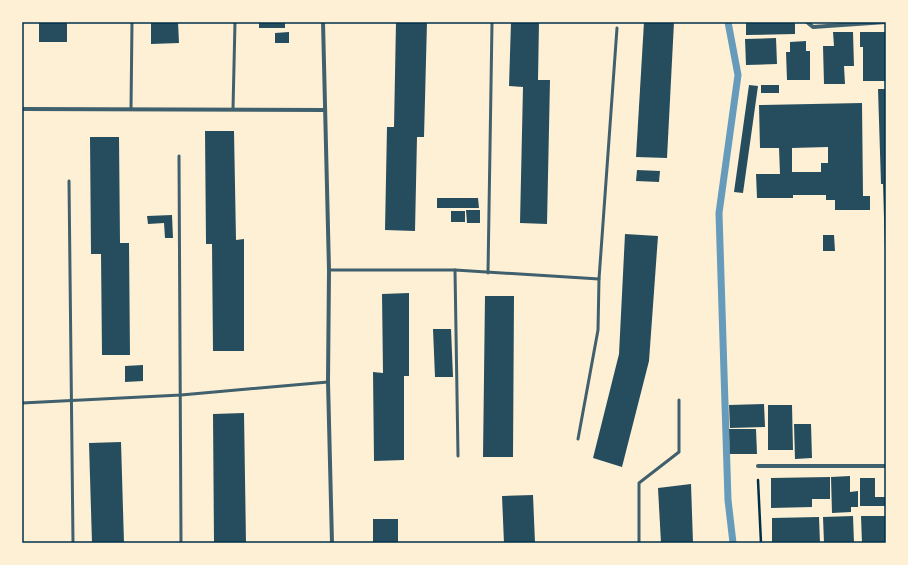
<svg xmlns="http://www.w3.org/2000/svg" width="908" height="565" font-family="'Open Sans',sans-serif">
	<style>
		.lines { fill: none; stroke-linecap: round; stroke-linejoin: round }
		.stream { stroke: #669bbc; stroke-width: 7 }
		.building { fill: #264d5e; fill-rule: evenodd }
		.path { stroke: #003049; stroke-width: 2.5 }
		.service { stroke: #3f606c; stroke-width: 3 }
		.minor { stroke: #3f606c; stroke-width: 4 }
		.neatline { fill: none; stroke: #003049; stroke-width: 1.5 }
	</style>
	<rect width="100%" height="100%" fill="#fdf0d5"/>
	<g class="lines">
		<polyline class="stream" points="728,22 738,75 719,213 728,500 733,543"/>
	</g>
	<g class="building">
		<rect x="39" y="22" width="28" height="20"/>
		<polygon points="151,22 178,22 179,43 151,44"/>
		<rect x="259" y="22" width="26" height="6"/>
		<polygon points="396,22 427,22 424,137 417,137 415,231 385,230 387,127 394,127"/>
		<polygon points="511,22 539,22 538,80 550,80 547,224 520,223 523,87 509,86"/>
		<polygon points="644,22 674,22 667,158 636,157"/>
		<polygon points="746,22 795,22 795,34 746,35"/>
		<polygon points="289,32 289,43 275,43 275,33"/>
		<polygon points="833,32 853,32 854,66 844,66 845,84 824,84 823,46 834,46"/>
		<polygon points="860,32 886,32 886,81 863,81 863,47 860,47"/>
		<polygon points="776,38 777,64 746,65 745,39"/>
		<polygon points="806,41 806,51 810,51 810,80 787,80 786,52 790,52 790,42"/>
		<polygon points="749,85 758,86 743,193 734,192"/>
		<rect x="761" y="85" width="18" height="8"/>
		<polygon points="878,89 886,89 886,251 885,251 883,184 881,184"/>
		<path d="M862 103 863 196H870V210H835V200H826V195H793V198H757L756 174H780L779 148H760L759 105ZM828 147V163H821V172H792V148Z"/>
		<polygon points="205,131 234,131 236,240 244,239 244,351 213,351 212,244 206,244"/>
		<polygon points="90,137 119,137 120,243 129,243 130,355 102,355 101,254 91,254"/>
		<polygon points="637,170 660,171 659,182 636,181"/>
		<polygon points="437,198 478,198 479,208 437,208"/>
		<polygon points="466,210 480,210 480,223 467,223"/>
		<rect x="451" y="211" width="14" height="11"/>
		<polygon points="172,215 173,238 165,238 164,223 148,224 147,216"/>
		<polygon points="625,234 658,236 649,361 622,467 593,458 619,354"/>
		<polygon points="823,235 834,235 835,251 823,251"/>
		<polygon points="409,293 409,376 404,376 404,460 374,461 373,372 383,373 382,294"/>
		<polygon points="485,296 514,296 513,457 483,457"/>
		<polygon points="433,329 451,329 453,377 435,377"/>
		<polygon points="143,365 143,381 125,382 125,366"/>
		<polygon points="764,404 765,427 730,428 729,405"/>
		<polygon points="768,405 792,405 793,450 768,450"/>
		<polygon points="244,413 246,543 214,543 213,414"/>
		<polygon points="794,424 811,424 812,458 795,459"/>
		<polygon points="729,429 756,429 757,454 730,454"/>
		<polygon points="121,442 124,543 92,543 89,443"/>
		<polygon points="850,476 850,492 858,491 858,507 851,507 851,512 832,513 831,477"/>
		<polygon points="830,477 830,499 812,499 812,507 771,508 771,478"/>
		<polygon points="860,478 875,478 875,497 886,497 886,506 860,506"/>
		<polygon points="691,484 693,543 661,543 658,488"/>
		<polygon points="533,495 535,543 504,543 502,496"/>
		<polygon points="853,516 854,543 824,543 823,517"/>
		<polygon points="861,516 886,516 886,543 862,543"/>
		<polygon points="819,517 820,543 772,543 772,518"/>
		<rect x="373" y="519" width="25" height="24"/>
	</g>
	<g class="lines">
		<polyline class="path" points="758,480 761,543"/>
		<g class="service">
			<polyline points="131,109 132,22"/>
			<polyline points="233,109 235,22"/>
			<polyline points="179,156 181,543"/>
			<polyline points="69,181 73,543"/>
			<polyline points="329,270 455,270 599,279 617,28"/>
			<polyline points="455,270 458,456"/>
			<polyline points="488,273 492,23"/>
			<polyline points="22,403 181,395 328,382"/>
			<polyline points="578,439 598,330 599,279"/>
			<polyline points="639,543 639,483 679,452 679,400"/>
		</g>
		<g class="minor">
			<polyline points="323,22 329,270 328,382 332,543"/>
			<polyline points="807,22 813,27 886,22"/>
			<polyline points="22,109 325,110"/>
			<polyline points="758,466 886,466"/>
		</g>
	</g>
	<rect width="908" height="565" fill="none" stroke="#fdf0d5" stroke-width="46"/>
	<rect x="23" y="23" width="862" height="519" class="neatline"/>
</svg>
